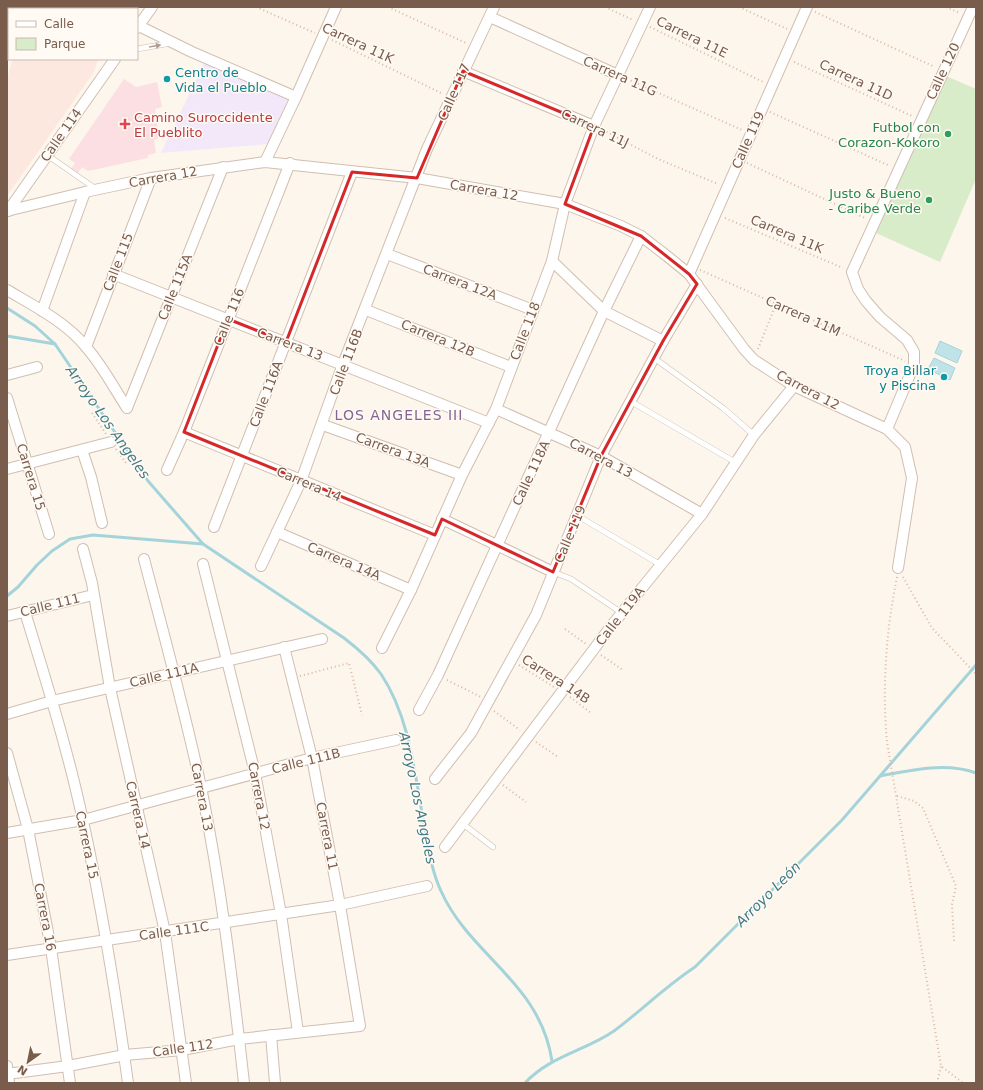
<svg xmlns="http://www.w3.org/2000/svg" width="983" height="1090" font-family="'DejaVu Sans',sans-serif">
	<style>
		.commercial { fill: #fde8e0 }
		.education { fill: #f3e8fa }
		.medical { fill: #fbdfe3 }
		.green { fill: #d8ecc9 }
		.water { fill: #bfe3e8; stroke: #a5d3da }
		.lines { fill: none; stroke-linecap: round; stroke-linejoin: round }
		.stream { stroke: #a5d3da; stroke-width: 3 }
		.lane-casing { stroke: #d1beb0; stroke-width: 6 }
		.street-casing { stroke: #d1beb0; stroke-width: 12 }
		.path { stroke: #d9b8a5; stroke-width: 2; stroke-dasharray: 1 3; stroke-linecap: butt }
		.lane { stroke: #fff; stroke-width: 5 }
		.street { stroke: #fff; stroke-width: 10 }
		.oneway { fill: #af9d94 }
		.marked { fill: none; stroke: #d62828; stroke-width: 3; stroke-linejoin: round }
		.culture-dot { fill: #0f9aa8; stroke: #fffaf3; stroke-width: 1.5 }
		.health-dot { fill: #e0444e; stroke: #fffaf3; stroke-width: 1.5 }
		.leisure-dot { fill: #2e9e5b; stroke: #fffaf3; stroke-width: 1.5 }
		.labels { text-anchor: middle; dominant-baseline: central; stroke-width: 3; stroke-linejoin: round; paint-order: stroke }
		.street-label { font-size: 13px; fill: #7a5c4d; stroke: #fffaf3 }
		.culture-label { font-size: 13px; fill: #0d838f; stroke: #fffaf3; text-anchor: start }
		.health-label { font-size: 13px; fill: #be3a42; stroke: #fffaf3; text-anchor: start }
		.leisure-label { font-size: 13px; fill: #27864d; stroke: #fffaf3; text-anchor: end }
		.neighbourhood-label { font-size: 14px; letter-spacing: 1px; fill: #846695; stroke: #fffaf3 }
		.water-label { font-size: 14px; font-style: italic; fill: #437c86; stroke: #fffaf3 }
	</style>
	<rect width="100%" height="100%" fill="#fdf6ec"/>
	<g class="commercial">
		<polygon points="28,7 113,7 113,9 27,9"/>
		<polygon points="13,59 98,59 94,72 7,196 7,78"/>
	</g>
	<polygon class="education" points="205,61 289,100 268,144 161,153"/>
	<polygon class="medical" points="124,79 136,87 157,82 162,107 155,109 159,138 154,140 156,153 148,155 148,158 88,171 82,167 77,174 71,169 75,163 69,159"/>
	<polygon class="green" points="946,76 976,89 976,179 940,262 876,233"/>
	<g class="water">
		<polygon points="940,341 962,351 957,363 935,353"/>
		<polygon points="934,358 955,368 950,380 928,369"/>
	</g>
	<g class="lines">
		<g class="stream">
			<path d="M7 308 35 326 55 344 148 481 203 544 344 638C357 648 371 660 381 674 411 719 415 778 425 830 429 851 432 872 441 891 470 956 540 982 552 1061"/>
			<polyline points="7,336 55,344"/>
			<polyline points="7,596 18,587 37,565 52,551 70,539 93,535 203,544"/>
			<path d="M880 776C911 770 946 762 976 773"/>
			<path d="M525 1083C550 1056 585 1051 614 1031 642 1010 666 986 695 967L842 820 976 665"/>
		</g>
		<g class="lane-casing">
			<g id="lane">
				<polyline points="137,49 171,43"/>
				<polyline points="47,155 96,189"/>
				<polyline points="654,358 723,408 754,435"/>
				<polyline points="630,401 735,462"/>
				<polyline points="578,516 661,565"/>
				<polyline points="553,572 571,579 622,613"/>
				<polyline points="463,824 493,847"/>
			</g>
		</g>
		<g class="street-casing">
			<g id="street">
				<polyline points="490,17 618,75"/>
				<polyline points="139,26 192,52 296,97"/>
				<polyline points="137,28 152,7"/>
				<polyline points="463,71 594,126"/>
				<polyline points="265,162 296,97 336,7"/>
				<polyline points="7,211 85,192 151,178 265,162 417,178 565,204 621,226 641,236 667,256 689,274 744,349 754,360 794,386 887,429 905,447 912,478 898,568"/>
				<polyline points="8,211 115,59"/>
				<polyline points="387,254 533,310"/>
				<polyline points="552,261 604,311 663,341"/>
				<polyline points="113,274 489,423"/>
				<polyline points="689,274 807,7"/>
				<path d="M7 290C34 306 66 322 86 347 102 365 114 388 127 408"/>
				<polyline points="366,310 511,367"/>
				<polyline points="42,311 85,192"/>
				<polyline points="86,347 151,178"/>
				<polyline points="7,375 37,367"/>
				<polyline points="7,398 49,534"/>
				<polyline points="127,408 223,167"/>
				<polyline points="496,409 601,456 702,514"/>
				<polyline points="323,425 462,475"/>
				<polyline points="887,429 914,365 914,352 907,340 880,317 866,301 858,289 852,272 973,7"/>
				<polyline points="184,432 435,535"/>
				<polyline points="82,450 91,477 102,523"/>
				<polyline points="7,469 111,442"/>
				<polyline points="167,470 184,432 290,163"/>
				<polyline points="442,519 553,572"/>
				<polyline points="214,527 352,172"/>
				<polyline points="277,532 411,590"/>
				<polyline points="83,549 92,583 110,688 165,932 186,1083"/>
				<path d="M144 559C164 635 185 711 201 787 221 885 233 984 244 1083"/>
				<polyline points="203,564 255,773 281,914 298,1032"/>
				<polyline points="261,566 301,481 343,364 427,149 494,7"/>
				<path d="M25 612C46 681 68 750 83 821 102 908 116 995 128 1083"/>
				<polyline points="7,616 93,595"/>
				<polyline points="382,648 411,590 462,475 496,409 552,261 565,204 594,126 650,7"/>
				<polyline points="419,710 438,675 604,311 641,236"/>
				<polyline points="7,714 52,701 322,639"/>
				<polyline points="7,753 28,829 51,948 70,1083"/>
				<polyline points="435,779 471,733 536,615 601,456 663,341 697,284"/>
				<polyline points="7,833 83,820 312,758 396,740"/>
				<polyline points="445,847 612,625 702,514 754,435 794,386"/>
				<polyline points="7,955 340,905 427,886"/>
				<polyline points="271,1035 275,1083"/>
				<polyline points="7,1066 9,1083"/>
				<polyline points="7,1074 68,1066 125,1055 182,1050 239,1039 360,1026 340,905 312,758 284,647"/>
			</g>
		</g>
		<g class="path">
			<polyline points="256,7 315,33"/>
			<polyline points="388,7 466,43"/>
			<polyline points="605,7 633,20"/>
			<polyline points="739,7 787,29"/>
			<polyline points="946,7 960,13"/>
			<polyline points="815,12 935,67"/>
			<polyline points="650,27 763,82"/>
			<polyline points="332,40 443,94"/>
			<polyline points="794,62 912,116"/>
			<polyline points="627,79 742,130"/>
			<polyline points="770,112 890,166"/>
			<polyline points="603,130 658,159 718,184"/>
			<polyline points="747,163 865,218"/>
			<polyline points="725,218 843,268"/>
			<polyline points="700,270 905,361"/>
			<polyline points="758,349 776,304"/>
			<polyline points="92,413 106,434"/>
			<polyline points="116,449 126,463"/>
			<path d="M897 577C886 631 882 688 887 742L941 1066 963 1083"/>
			<polyline points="903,577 932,628 976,674"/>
			<polyline points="565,629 586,644"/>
			<polyline points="601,655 623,670"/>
			<polyline points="519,665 554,687"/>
			<polyline points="300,676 349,663 362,715"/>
			<polyline points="447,680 481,697"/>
			<polyline points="570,697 591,713"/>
			<polyline points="494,711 520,730"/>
			<polyline points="536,742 558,757"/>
			<polyline points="503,785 526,802"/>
			<polyline points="897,796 914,801 923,808 956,886 952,904 954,941"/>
			<polyline points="937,1083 941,1066"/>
		</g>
		<use href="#lane" class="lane"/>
		<use href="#street" class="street"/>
	</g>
	<defs><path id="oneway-solid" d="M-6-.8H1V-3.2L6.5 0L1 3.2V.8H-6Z"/></defs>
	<use class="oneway" href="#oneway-solid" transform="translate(155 46) rotate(-10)"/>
	<path class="marked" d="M463 71 594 126 565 204 641 236 689 274 697 284 663 341 601 456 553 572 442 519 435 535 184 432 228 319 286 342 352 172 417 178Z"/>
	<g class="culture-dot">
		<circle cx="167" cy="79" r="4"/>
		<circle cx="944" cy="377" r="4"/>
	</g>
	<path class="health-dot" d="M123 118h4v4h4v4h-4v4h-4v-4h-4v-4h4z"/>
	<g class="leisure-dot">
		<circle cx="948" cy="134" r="4"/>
		<circle cx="929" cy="200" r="4"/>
	</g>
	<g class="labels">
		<g class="street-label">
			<text transform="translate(692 37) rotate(26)">Carrera 11E</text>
			<text transform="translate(358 43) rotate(25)">Carrera 11K</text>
			<text transform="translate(943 71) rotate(-65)">Calle 120</text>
			<text transform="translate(620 76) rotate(24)">Carrera 11G</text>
			<text transform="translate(856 80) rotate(25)">Carrera 11D</text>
			<text transform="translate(454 92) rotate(-66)">Calle 117</text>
			<text transform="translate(595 128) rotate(25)">Carrera 11J</text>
			<text transform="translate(61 135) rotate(-55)">Calle 114</text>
			<text transform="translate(748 140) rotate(-66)">Calle 119</text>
			<text transform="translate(163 177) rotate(-10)">Carrera 12</text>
			<text transform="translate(484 190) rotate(10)">Carrera 12</text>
			<text transform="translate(787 234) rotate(23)">Carrera 11K</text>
			<text transform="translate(118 262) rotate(-69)">Calle 115</text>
			<text transform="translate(460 282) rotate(21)">Carrera 12A</text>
			<text transform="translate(175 287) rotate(-68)">Calle 115A</text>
			<text transform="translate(803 316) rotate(24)">Carrera 11M</text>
			<text transform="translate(229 317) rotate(-68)">Calle 116</text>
			<text transform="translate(525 331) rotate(-69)">Calle 118</text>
			<text transform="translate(438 338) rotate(22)">Carrera 12B</text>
			<text transform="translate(290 344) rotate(21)">Carrera 13</text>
			<text transform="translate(346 362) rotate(-69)">Calle 116B</text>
			<text transform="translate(808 390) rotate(28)">Carrera 12</text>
			<text transform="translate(266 394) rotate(-69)">Calle 116A</text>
			<text transform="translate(393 450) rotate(20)">Carrera 13A</text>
			<text transform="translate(601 458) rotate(28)">Carrera 13</text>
			<text transform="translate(531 473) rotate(-65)">Calle 118A</text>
			<text transform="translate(31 477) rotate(73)">Carrera 15</text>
			<text transform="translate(309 484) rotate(23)">Carrera 14</text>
			<text transform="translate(570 534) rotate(-67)">Calle 119</text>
			<text transform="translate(344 561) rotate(23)">Carrera 14A</text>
			<text transform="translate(50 605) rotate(-14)">Calle 111</text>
			<text transform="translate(620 616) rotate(-52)">Calle 119A</text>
			<text transform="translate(164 675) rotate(-13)">Calle 111A</text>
			<text transform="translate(556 679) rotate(33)">Carrera 14B</text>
			<text transform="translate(306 761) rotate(-14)">Calle 111B</text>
			<text transform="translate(259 796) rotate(79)">Carrera 12</text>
			<text transform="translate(202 797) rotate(79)">Carrera 13</text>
			<text transform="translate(138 815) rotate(77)">Carrera 14</text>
			<text transform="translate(327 836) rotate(79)">Carrera 11</text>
			<text transform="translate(87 845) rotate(78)">Carrera 15</text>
			<text transform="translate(45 917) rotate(79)">Carrera 16</text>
			<text transform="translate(174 931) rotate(-8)">Calle 111C</text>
			<text transform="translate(183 1048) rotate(-8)">Calle 112</text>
		</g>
		<g class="culture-label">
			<text x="175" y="72">Centro de<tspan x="175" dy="15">Vida el Pueblo</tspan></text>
			<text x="936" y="370" text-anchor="end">Troya Billar<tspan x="936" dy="15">y Piscina</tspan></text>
		</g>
		<g class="health-label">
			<text x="134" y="117">Camino Suroccidente<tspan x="134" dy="15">El Pueblito</tspan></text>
		</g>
		<g class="leisure-label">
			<text x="940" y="127">Futbol con<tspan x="940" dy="15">Corazon-Kokoro</tspan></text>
			<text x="921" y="193">Justo &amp; Bueno<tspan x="921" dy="15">- Caribe Verde</tspan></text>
		</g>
		<g class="neighbourhood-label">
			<text x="399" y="415">LOS ANGELES III</text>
		</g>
		<g class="water-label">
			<text transform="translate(108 422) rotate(55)">Arroyo Los Angeles</text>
			<text transform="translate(418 798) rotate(78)">Arroyo Los Angeles</text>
			<text transform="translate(768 894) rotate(-45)">Arroyo León</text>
		</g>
	</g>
	<rect width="983" height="1090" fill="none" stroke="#7a5c4d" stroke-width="16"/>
	<rect x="8" y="8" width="130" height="52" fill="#fffaf3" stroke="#cabbb1"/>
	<rect x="16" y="21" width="20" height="6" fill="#ffffff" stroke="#cabbb1"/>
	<text x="44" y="28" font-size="12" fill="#7a5c4d">Calle</text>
	<rect x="16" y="38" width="20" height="12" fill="#d8ecc9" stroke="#cabbb1"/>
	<text x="44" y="48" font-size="12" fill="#7a5c4d">Parque</text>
	<g transform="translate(28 1062) rotate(213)" stroke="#fffaf3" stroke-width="3" paint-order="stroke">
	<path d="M0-3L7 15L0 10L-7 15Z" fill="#7a5c4d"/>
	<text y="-6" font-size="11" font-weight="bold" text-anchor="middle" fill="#7a5c4d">N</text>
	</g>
</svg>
